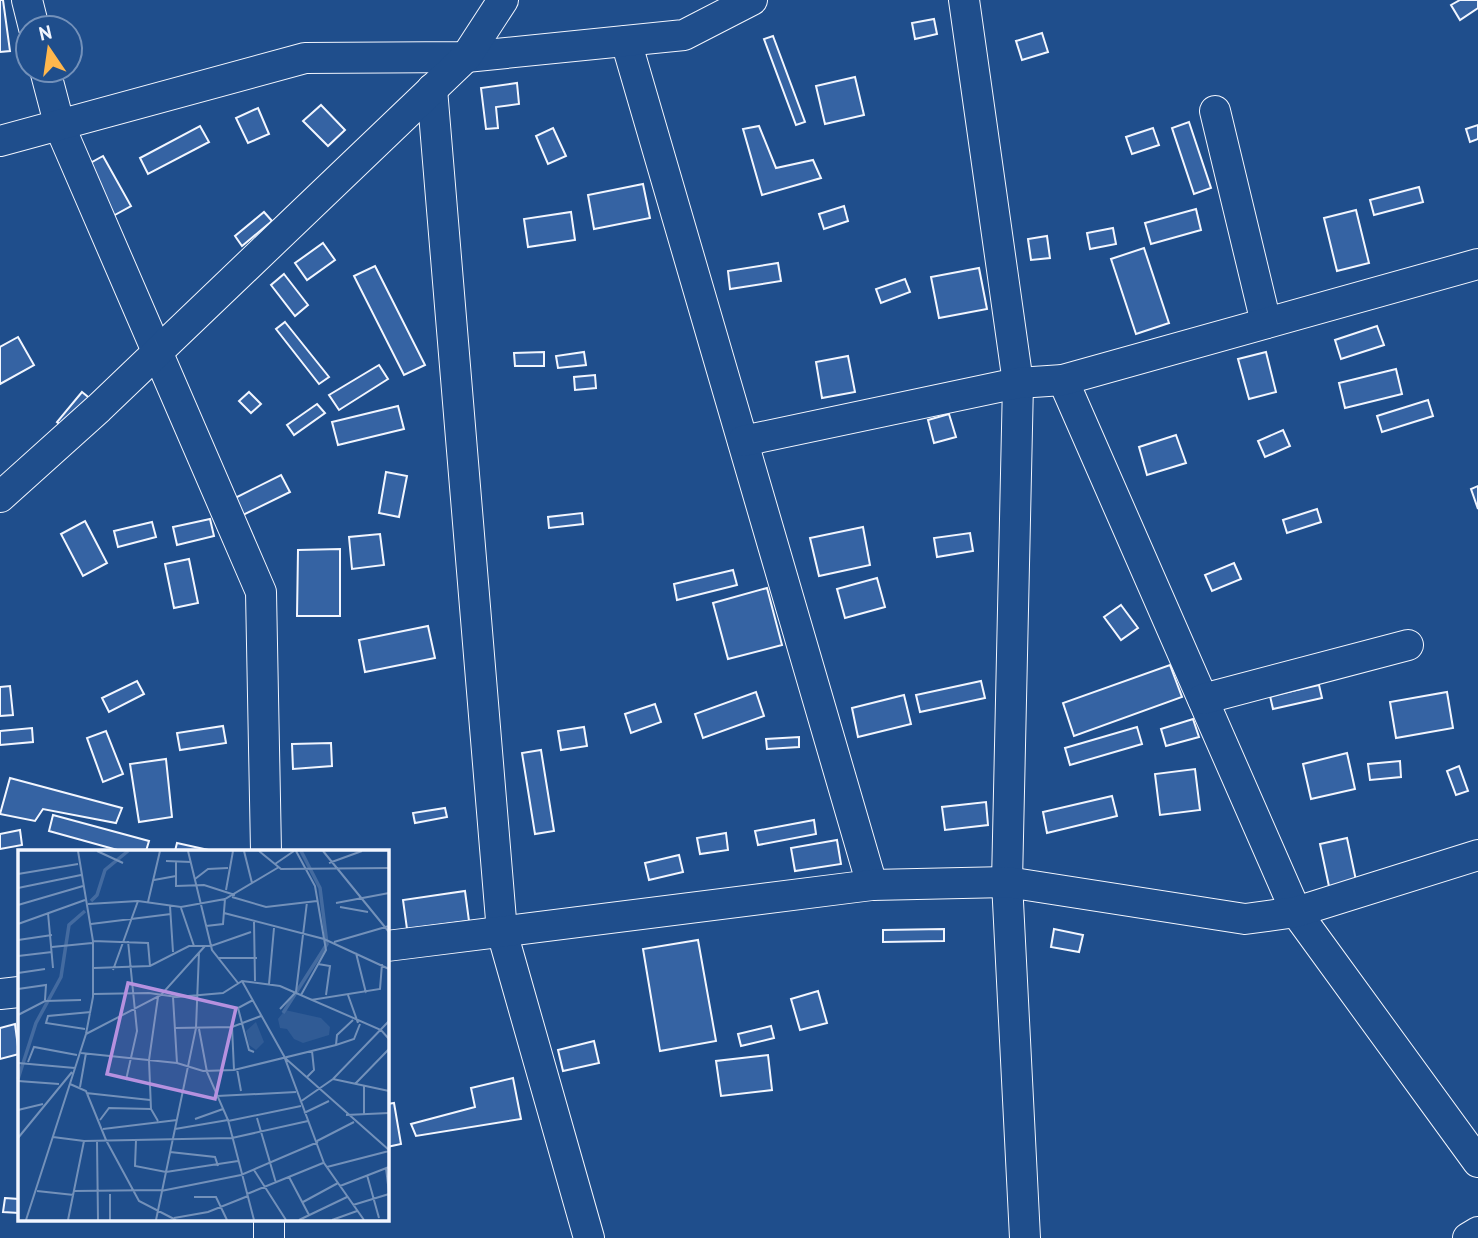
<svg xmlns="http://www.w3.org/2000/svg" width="1478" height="1238" font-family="'PT Sans',sans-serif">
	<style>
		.building { fill: #3563a3; stroke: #f2f6ff; stroke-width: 2 }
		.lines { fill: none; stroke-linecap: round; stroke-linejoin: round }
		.minor-casing { stroke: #f2f6ff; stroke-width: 32 }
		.minor { stroke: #1f4e8c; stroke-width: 30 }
		.inset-river { fill: none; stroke: #446ba0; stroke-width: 3.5 }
		.inset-road { fill: none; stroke: #7391ba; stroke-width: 2 }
		.view { fill: #b691df; fill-opacity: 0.15; stroke: #b691df; stroke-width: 3.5 }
		.inset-edge { fill: none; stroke: #f2f6ff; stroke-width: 3.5 }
	</style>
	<rect width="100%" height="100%" fill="#1f4e8c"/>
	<g class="building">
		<polygon points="0,0 3,0 10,51 0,52"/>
		<polygon points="1460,0 1478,0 1478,8 1460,20 1451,5"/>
		<polygon points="934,19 937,34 915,39 912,23"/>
		<polygon points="1042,33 1048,52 1022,60 1016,41"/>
		<polygon points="773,36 805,122 796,125 764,39"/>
		<polygon points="855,77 864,115 825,124 816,86"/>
		<polygon points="517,83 519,104 496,107 498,128 486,129 481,88"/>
		<polygon points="321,105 345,130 328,146 303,121"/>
		<polygon points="258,108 269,134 248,143 236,118"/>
		<polygon points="1189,122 1211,188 1194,194 1172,128"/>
		<polygon points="1478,125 1478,139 1470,142 1466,129"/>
		<polygon points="200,126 209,142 148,174 140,158"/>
		<polygon points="759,126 776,168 813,160 821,178 762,195 743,129"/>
		<polygon points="553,128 566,156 548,164 536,136"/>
		<polygon points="1153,128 1159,145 1132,154 1126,137"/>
		<polygon points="103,156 131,206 113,216 85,166"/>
		<polygon points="643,184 650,218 594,229 588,195"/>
		<polygon points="1419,187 1423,202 1374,215 1370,200"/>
		<polygon points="844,206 848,221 824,229 819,214"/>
		<polygon points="1196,209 1201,230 1151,244 1145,223"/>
		<polygon points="1356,210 1369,263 1337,271 1324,218"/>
		<polygon points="264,212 272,221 242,246 235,236"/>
		<polygon points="571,212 575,240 528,247 524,219"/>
		<polygon points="1113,228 1116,244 1090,249 1087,233"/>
		<polygon points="1047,236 1050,258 1031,260 1028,239"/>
		<polygon points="323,243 335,260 307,280 295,263"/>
		<polygon points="1144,248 1169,323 1136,334 1111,259"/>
		<polygon points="778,263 781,281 730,289 728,271"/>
		<polygon points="375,266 425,365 404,375 354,276"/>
		<polygon points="979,268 987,309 939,318 931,277"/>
		<polygon points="284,274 308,305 295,316 271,285"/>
		<polygon points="905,279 910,292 881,303 876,289"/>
		<polygon points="285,322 329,377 319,384 276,329"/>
		<polygon points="1377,326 1384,345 1341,359 1335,340"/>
		<polygon points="18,337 34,365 0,384 0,347"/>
		<polygon points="544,352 544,366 515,366 514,353"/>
		<polygon points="584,352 586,365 558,368 556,356"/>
		<polygon points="1266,352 1276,392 1249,399 1238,359"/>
		<polygon points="848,356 855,392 822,398 816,362"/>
		<polygon points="379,365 388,379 339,410 329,395"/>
		<polygon points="1396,369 1402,394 1345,408 1339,383"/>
		<polygon points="595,375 596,388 575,390 574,377"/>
		<polygon points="82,392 93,401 68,431 57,422"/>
		<polygon points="249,392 261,404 251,413 239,401"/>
		<polygon points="1428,400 1433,416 1382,432 1377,416"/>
		<polygon points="317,404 325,413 294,435 287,425"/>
		<polygon points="398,406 404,429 338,445 332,422"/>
		<polygon points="949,414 956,437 934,443 928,420"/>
		<polygon points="1283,430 1290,446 1265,457 1258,441"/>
		<polygon points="1176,435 1186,463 1147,475 1139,447"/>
		<polygon points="386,472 407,476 399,517 379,513"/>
		<polygon points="281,475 290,492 243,515 235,498"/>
		<polygon points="1478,486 1478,509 1471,489"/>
		<polygon points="1317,509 1321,522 1287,533 1283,520"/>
		<polygon points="582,513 583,524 549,528 548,517"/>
		<polygon points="210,519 214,536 177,545 173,527"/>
		<polygon points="85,521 107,563 83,576 61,534"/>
		<polygon points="152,522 156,537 118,547 114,531"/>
		<polygon points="863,527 870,565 819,576 810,538"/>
		<polygon points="970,533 973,551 937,557 934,538"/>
		<polygon points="380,534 384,565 352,569 349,537"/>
		<polygon points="340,549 340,616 297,616 298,550"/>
		<polygon points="189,559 198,603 174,608 165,564"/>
		<polygon points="1234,563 1241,579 1212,591 1205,575"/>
		<polygon points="733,570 737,585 677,600 674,584"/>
		<polygon points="877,578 885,607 845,618 837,589"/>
		<polygon points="767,588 782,645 728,659 713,603"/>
		<polygon points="1121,605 1138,628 1121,640 1104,617"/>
		<polygon points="428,626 435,658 365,672 359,640"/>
		<polygon points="1170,665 1182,697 1074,736 1063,703"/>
		<polygon points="137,681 144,694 109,712 102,698"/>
		<polygon points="981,681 985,698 920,712 916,695"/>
		<polygon points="1319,685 1322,698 1273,709 1270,696"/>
		<polygon points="10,686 13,715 0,716 0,687"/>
		<polygon points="756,692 764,716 703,738 695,714"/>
		<polygon points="1447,692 1453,728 1396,738 1390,702"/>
		<polygon points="904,695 911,724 858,737 852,708"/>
		<polygon points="655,704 661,722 631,733 625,714"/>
		<polygon points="1193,719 1199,737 1166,746 1161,729"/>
		<polygon points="223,726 226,743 180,750 177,733"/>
		<polygon points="584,727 587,746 561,750 558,731"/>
		<polygon points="1137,727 1142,744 1070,765 1065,748"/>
		<polygon points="32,728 33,742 0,745 0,731"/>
		<polygon points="106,731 123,774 103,782 87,738"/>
		<polygon points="799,737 799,747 767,749 766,739"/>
		<polygon points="331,743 332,766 293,769 292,744"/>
		<polygon points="541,750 554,831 535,834 522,753"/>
		<polygon points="1347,753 1355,789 1311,799 1303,764"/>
		<polygon points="166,759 172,817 139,822 130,764"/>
		<polygon points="1400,761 1401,777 1370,780 1368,764"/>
		<polygon points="1459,766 1468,791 1456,795 1447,771"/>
		<polygon points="1195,769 1200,810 1160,815 1155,774"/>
		<polygon points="10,778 122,808 116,823 43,809 35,821 0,814"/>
		<polygon points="1112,796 1117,816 1047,833 1043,812"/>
		<polygon points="986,802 988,825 945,830 942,807"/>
		<polygon points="445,808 447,817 415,823 413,813"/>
		<polygon points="53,815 149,841 146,851 121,851 49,831"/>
		<polygon points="814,820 816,834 758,845 755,831"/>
		<polygon points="20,830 22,845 0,849 0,834"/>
		<polygon points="726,833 728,850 700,854 697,838"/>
		<polygon points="1347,838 1357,885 1330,891 1320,844"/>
		<polygon points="837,840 841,864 795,871 791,848"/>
		<polygon points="177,843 213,851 175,851"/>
		<polygon points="679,855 683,872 649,880 645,863"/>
		<polygon points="465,891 469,921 407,929 403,900"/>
		<polygon points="944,929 944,941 883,942 883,930"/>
		<polygon points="1054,929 1083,935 1079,952 1051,947"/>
		<polygon points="698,940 716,1041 660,1051 643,949"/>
		<polygon points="818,991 827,1023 800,1030 791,999"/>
		<polygon points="15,1024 19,1054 0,1059 0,1028"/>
		<polygon points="771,1026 774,1038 741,1046 738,1034"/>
		<polygon points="594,1041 599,1063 563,1071 558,1050"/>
		<polygon points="768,1055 772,1090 721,1096 716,1061"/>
		<polygon points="513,1078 521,1119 416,1136 411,1124 475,1107 471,1088"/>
		<polygon points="394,1103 401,1144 387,1147 387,1104"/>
		<polygon points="5,1198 19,1199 19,1213 3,1212"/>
	</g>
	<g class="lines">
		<g class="minor-casing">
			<g id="minor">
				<polyline points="27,0 34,28"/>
				<polyline points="964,0 1018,383 1007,882 1025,1238"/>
				<polyline points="626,41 872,885"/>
				<polyline points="45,70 60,127 261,592 266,851"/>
				<polyline points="432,89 502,932 589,1238"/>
				<polyline points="1215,111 1266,323"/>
				<polyline points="0,141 305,58 466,57 684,35 752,0"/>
				<polyline points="1063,380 1296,912 1478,1162"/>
				<polyline points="743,441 1018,383 1063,380 1478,264"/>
				<polyline points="0,497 99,408 466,57 503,0"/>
				<polyline points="1203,699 1408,645"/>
				<polyline points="387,946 872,885 1007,882 1245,919 1296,912 1478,855"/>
				<polyline points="0,994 19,992"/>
				<polyline points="269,1219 269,1238"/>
				<polyline points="1468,1238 1478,1232"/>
			</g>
		</g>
		<use href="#minor" class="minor"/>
	</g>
	<g transform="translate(18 850)">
		<rect width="371" height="371" fill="#1f4e8c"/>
		<path d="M267 160 303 168 312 177 311 185 285 193 276 189 269 179 262 178 260 169ZM238 172 246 192 238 200 231 195 228 181Z" fill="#305b95"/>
		<path class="inset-river" d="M73 51 79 45 87 20 110 1M265 163 309 94 302 38 283 1M0 229 18 173 43 127 51 75 67 61"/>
		<path class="inset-road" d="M79 1 105 13M170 1 194 100 220 133M226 1 234 33M241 1 263 19 371 18M278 1 297 36 308 100 283 145M305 1 371 82M148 11 173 12M158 12V36L186 35 217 45M311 13 344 1M257 14 276 1M0 24 60 14M177 29 190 19 210 18M136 30 158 26M0 38 63 25M208 40 215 1M214 47 248 57 299 51M130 52 142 1M318 53 371 43M70 54 120 51 163 57 207 49 261 17M0 55 65 36M152 56 155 102M322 57 350 62M163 58 176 96M30 63 35 118M206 63 306 89 371 119M236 72 237 131M0 74 67 50M73 74 153 64M188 76 205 74 207 49M0 90 34 85M75 91 130 93 132 116M316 92 371 76M34 97 74 93M338 103 348 143M0 106 34 102M200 108H239M300 114 312 116 308 145M76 118 132 116 171 96H193L233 82M95 120 120 51M0 123 27 119M224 131 266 206 306 313 346 370M251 134 256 78M0 139 28 135 27 150M75 144 131 143 159 147 205 143 224 131 262 136 363 180 371 189M330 145 340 173M140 147 131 210 133 259 140 271M155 147 159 213M235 150 220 158 231 200 236 202M293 150 362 139 364 114M262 159 278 142 289 52M0 165 27 151 63 150M214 177 216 220M157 178 214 177 243 166M67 179 28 173 30 166 73 162M181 179 189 222 210 270 236 370M68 184 143 145 187 96M318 195 319 185 335 170M63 203 159 213 185 221 216 220 318 195 336 189 342 174M267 208 371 300M10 212 16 197 59 205M0 213 57 218M219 219 223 241M289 227 296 220 294 201M315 229 371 241M108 230 119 181 110 91M0 231 41 234M52 234 68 241 88 290 121 351 158 370M337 234 371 199M62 237 68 203M68 243 132 250M199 246 278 242M282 252 315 229 371 171M0 260 25 254M286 263 311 251M346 264V236M328 265 371 263M239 268 258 333M177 269 205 259M82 270 91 258 133 259M210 271 283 256M85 279 159 270M157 279 210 270M35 287 66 291 214 288 290 271M0 288 54 222M118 290 117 316 148 322 220 311M79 291 80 370M299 291 336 272M152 302 197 307 200 316M309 317 371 301M368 318 371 343M236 320 268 370M349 325 361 368M271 327 291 365M322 336 371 317M19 341 56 345M56 341 144 340M143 341 223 325 300 292M92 344V370M229 344 305 313M176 347H198L209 370M285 352 320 333M335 355 371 344M156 368 190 362 230 346M8 370 68 184 75 147V91L60 1M50 370 66 291M138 370 178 178 181 102M281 370 329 347M314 370 339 361"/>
		<path class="view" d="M110 133 218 158 197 249 89 224Z"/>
		<rect width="371" height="371" class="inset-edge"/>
	</g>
	<g transform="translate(49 49) rotate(347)"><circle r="33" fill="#1f4e8c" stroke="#7391ba" stroke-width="2"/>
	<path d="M0-5L12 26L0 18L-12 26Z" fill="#ffb74d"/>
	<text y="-10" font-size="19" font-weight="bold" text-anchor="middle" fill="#f2f6ff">N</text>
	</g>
</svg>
